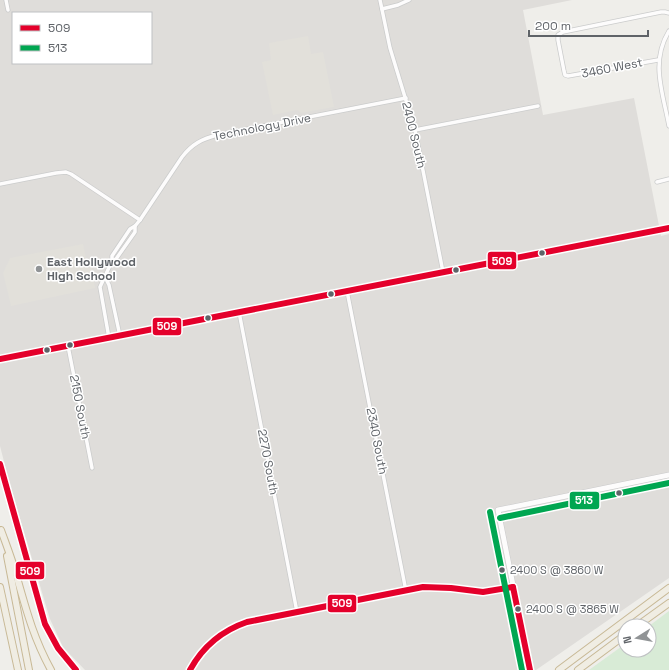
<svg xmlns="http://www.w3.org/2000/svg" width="669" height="670" font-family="'Space Grotesk',sans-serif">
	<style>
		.industrial { fill: #dfddda; fill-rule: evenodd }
		.education { fill: #e2e0da }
		.green { fill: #d8ebd6 }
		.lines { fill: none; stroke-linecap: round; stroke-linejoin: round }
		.street-casing { stroke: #cbcccc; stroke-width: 5 }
		.secondary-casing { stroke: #cacacb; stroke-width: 6 }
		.highway-casing { stroke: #c8b996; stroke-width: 8 }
		.street { stroke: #fdfcfc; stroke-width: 3.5 }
		.secondary { stroke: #fdfcfc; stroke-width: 5 }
		.highway { stroke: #f0ede3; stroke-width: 6 }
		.bus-1-casing { stroke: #fff; stroke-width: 9 }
		.bus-2-casing { stroke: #fff; stroke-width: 9 }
		.bus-1 { stroke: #e4002b; stroke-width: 6 }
		.bus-2 { stroke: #00a651; stroke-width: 6 }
		.bus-dot { fill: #5f6368; stroke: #fff; stroke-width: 1.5 }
		.poi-dot { fill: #919496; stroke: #fff; stroke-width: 1.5 }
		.labels { text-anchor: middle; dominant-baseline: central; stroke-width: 3; stroke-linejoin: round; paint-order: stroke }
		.bus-label { font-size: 11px; fill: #5f6368; stroke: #fff; text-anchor: start }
		.street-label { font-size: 12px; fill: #5f6368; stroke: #fff }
		.poi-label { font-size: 12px; font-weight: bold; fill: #5f6368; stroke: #fff; text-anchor: start }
		.line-badge { stroke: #fff; stroke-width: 1.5 }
		.badge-label { font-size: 11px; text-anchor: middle; font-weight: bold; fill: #fff }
	</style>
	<rect width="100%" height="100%" fill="#efeeea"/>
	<path class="industrial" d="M0 0H572L523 10 543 115 634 98 661 236 669 234V578L536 670H85L63 647 50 619 10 485 0 446ZM13 13H151V63H13Z"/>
	<g class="education">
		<polygon points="308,36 311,54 323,52 334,107 301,113 297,110 273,115 262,62 271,60 269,43"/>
		<polygon points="83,244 88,268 92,268 95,288 11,306 3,273 10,258"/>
	</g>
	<polygon class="green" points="669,611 669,670 589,670 625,644 625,650 649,650 649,626"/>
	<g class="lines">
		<g class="street-casing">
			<g id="street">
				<polyline points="6,0 8,10"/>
				<polyline points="380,0 390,48 415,130 443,272"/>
				<polyline points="382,9 398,5 409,0"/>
				<path d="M669 31C650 62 663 93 669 126"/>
				<polyline points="658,60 568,76 565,75 564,71 558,40 558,35 563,32 661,12 665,12 669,13"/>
				<polyline points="415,130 538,106"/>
				<polyline points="657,182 669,179"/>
				<polyline points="0,184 56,173 66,172 71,174 140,220"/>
				<polyline points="112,261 116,259 135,232 135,226"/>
				<polyline points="105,277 109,285 120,336"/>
				<polyline points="347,291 406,591"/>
				<polyline points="239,312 297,612"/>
				<path d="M109 338 100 287 112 261V256L130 229 135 226 140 220 182 157C192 144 202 139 217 135L406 98"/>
				<polyline points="68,346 92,468"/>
				<path d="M190 670C202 646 221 630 247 622L423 587 451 588 483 592 513 587"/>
			</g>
		</g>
		<g class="secondary-casing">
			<g id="secondary">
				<polyline points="0,359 669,228"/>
				<path d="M0 464 45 624C53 641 62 656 76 670"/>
				<polyline points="530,670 498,510 669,475"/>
			</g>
		</g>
		<g class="highway-casing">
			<g id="highway">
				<path d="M1 530C6 544 12 559 16 574 26 609 33 637 51 670"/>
				<polyline points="7,556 29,670"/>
				<polyline points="0,587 18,670"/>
				<polyline points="637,626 669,603"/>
				<polyline points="559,670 669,588"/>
				<polyline points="578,670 625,635"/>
			</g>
		</g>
		<use href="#street" class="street"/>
		<use href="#secondary" class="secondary"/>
		<use href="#highway" class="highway"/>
		<g class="bus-1-casing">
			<g id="bus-1">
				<polyline points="0,359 669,228"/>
				<polyline points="0,464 45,624 58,648 76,670"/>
				<polyline points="513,587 530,670"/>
				<path d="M190 670C203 646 221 631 247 622L423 587 451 588 483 592 513 587"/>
			</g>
		</g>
		<g class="bus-2-casing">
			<g id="bus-2">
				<polyline points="490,512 522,670"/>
				<polyline points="500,518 669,483"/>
			</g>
		</g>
		<use href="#bus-1" class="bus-1"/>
		<use href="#bus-2" class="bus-2"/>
	</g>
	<g class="bus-dot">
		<circle cx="542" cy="253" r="3.5"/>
		<circle cx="456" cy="270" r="3.5"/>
		<circle cx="331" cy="294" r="3.5"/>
		<circle cx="208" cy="318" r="3.5"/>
		<circle cx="70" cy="345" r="3.5"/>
		<circle cx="47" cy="350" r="3.5"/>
		<circle cx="619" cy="493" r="3.5"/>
		<circle cx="502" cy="570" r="3.5"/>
		<circle cx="518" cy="609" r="3.5"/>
	</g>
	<circle class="poi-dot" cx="39" cy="269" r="4"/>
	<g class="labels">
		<g class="bus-label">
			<text x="510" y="570">2400 S @ 3860 W</text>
			<text x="526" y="609">2400 S @ 3865 W</text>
		</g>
		<g class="street-label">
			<text transform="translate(612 68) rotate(-11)">3460 West</text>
			<text transform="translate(262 127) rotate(-11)">Technology Drive</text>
			<text transform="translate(414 135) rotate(76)">2400 South</text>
			<text transform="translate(80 407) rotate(79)">2150 South</text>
			<text transform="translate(377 441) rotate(79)">2340 South</text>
			<text transform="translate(268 462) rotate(79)">2270 South</text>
		</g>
		<g class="poi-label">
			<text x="47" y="262">East Hollywood<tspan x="47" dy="14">High School</tspan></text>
		</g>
	</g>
	<g class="line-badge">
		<rect x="487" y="251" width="30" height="19" rx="4" fill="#e4002b"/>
		<rect x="152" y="317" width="30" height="19" rx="4" fill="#e4002b"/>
		<rect x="569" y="491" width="31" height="19" rx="4" fill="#00a651"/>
		<rect x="15" y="561" width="30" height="19" rx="4" fill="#e4002b"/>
		<rect x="327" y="594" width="30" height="19" rx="4" fill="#e4002b"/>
	</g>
	<g class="badge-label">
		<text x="502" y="265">509</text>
		<text x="167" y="330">509</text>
		<text x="584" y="504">513</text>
		<text x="30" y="575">509</text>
		<text x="342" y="607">509</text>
	</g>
	<rect x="12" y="12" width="140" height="52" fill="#ffffff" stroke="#bfc1c3"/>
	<rect x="20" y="25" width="20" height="6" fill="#e4002b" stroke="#bfc1c3"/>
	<text x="48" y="32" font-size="12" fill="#5f6368">509</text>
	<rect x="20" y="45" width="20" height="6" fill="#00a651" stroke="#bfc1c3"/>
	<text x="48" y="52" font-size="12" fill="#5f6368">513</text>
	<g transform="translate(637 638) rotate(259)"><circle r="19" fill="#ffffff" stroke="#bfc1c3"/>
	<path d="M0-3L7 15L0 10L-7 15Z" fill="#919496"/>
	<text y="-6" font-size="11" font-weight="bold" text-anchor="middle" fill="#5f6368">N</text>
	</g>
	<path d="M529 30v6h119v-6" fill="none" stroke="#5f6368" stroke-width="2"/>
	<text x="535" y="30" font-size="12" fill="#5f6368" stroke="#ffffff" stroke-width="3" paint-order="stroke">200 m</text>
</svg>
